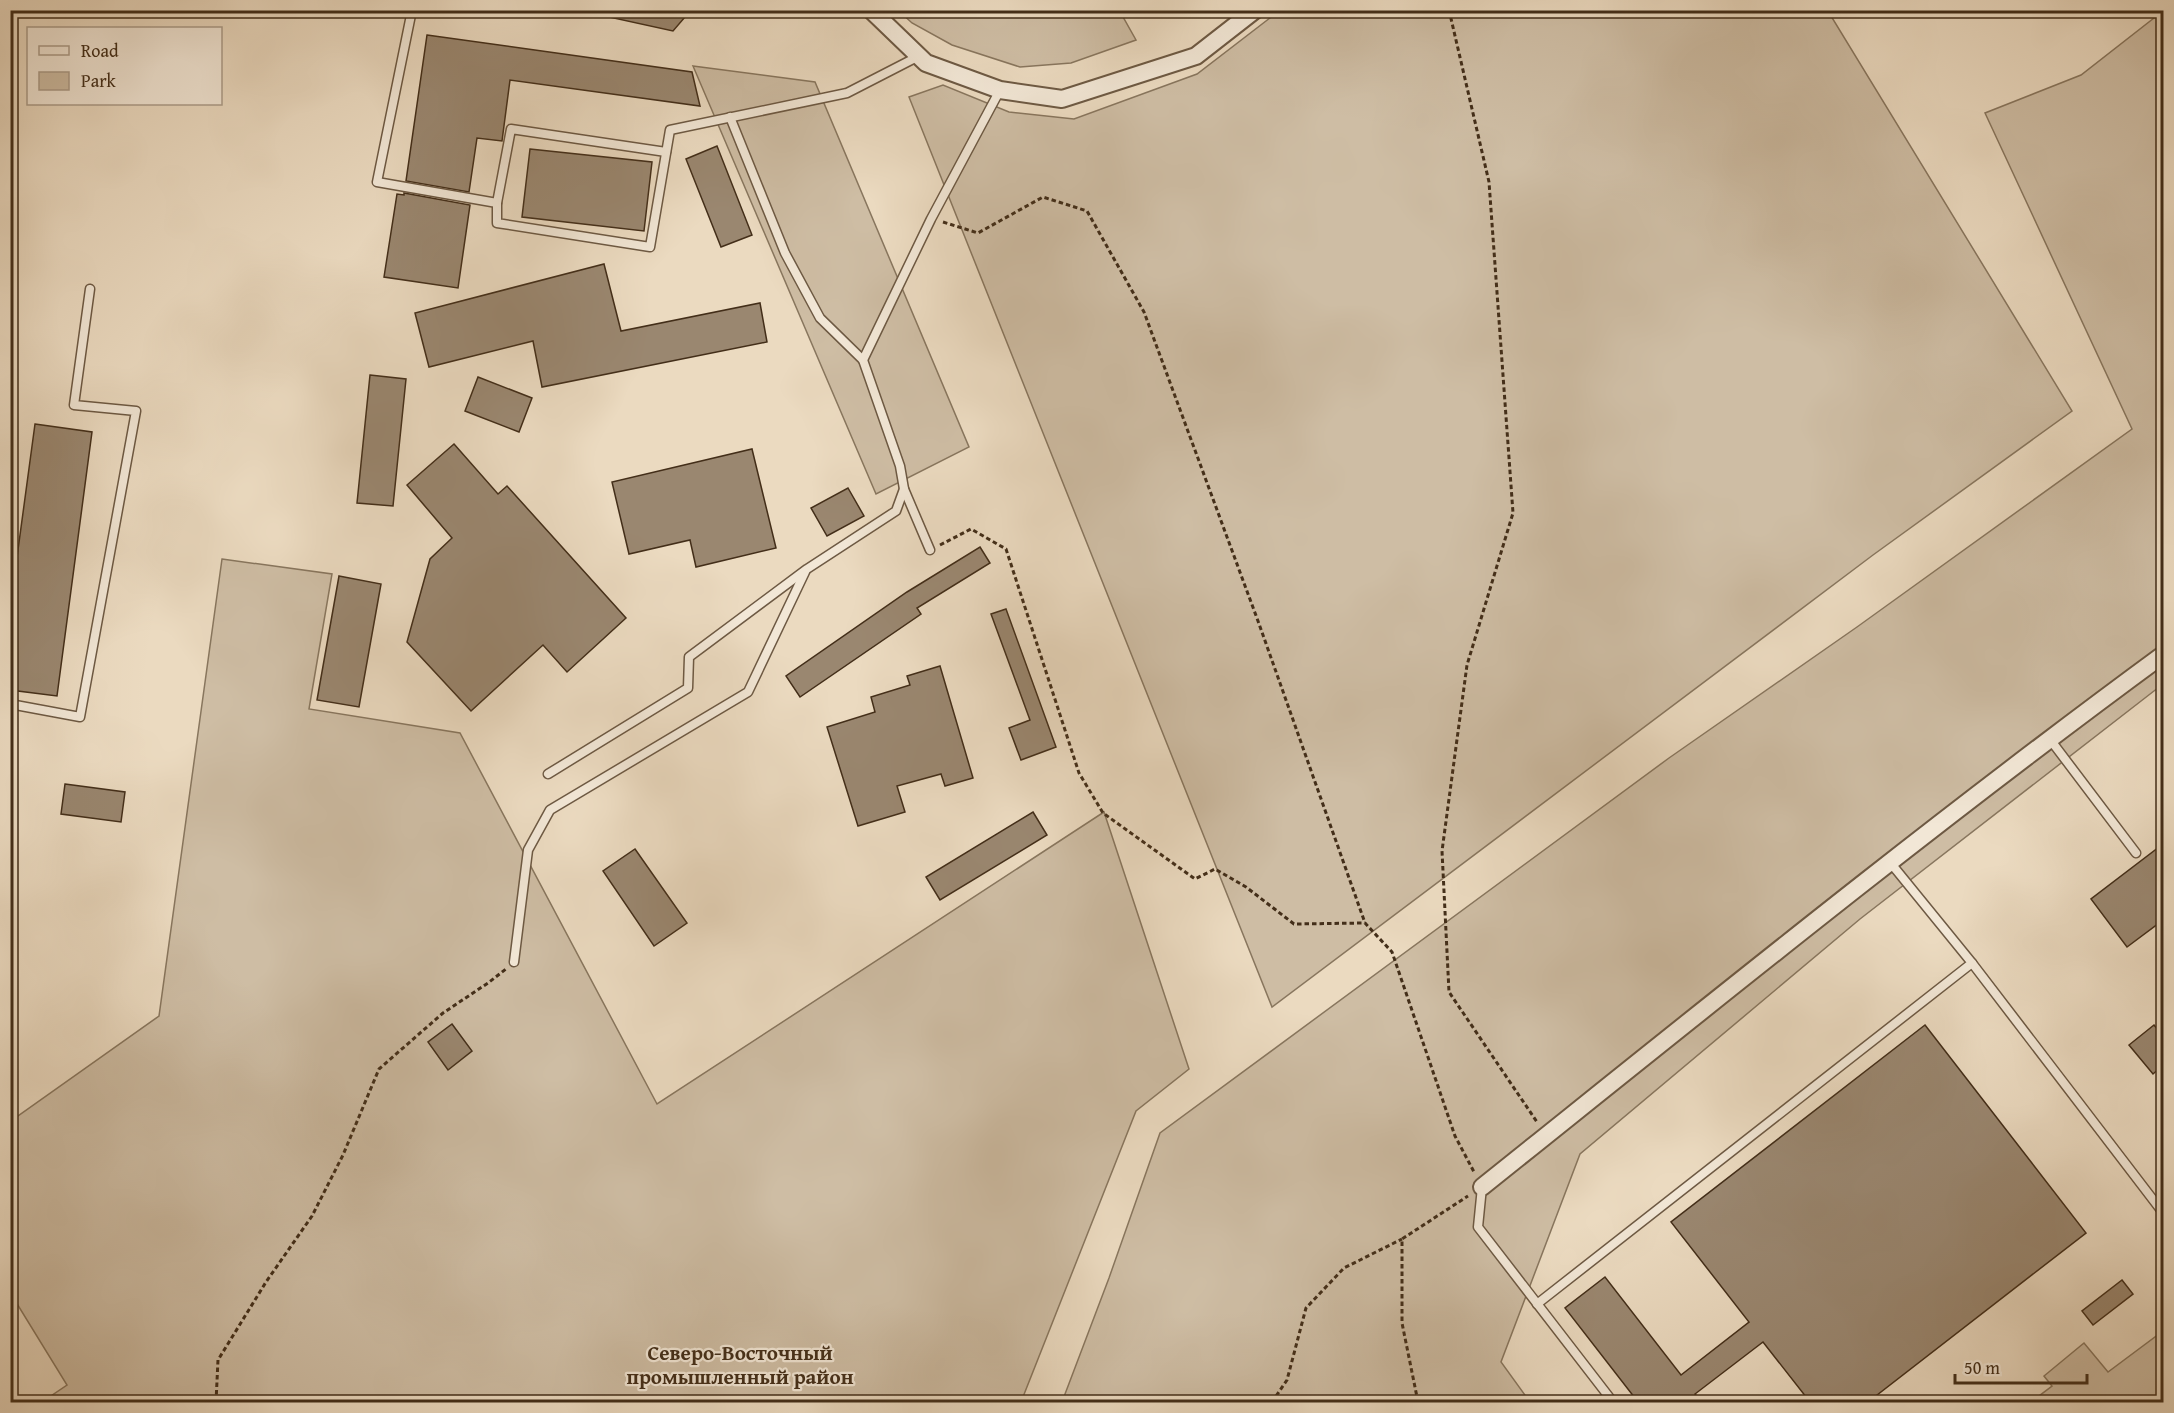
<svg xmlns="http://www.w3.org/2000/svg" width="2174" height="1413" font-family="'Gentium Book Plus',serif">
	<style>
		.green { fill: #cebda4; stroke: #88765e; stroke-width: 1.5 }
		.building { fill: #9a8770; stroke: #432e19; stroke-width: 1.5 }
		.lines { fill: none; stroke-linecap: round; stroke-linejoin: round }
		.service-casing { stroke: #6d5943; stroke-width: 11 }
		.minor-casing { stroke: #6d5943; stroke-width: 20 }
		.path { stroke: #432e19; stroke-width: 3; stroke-dasharray: 4.5 3; stroke-linecap: butt }
		.service { stroke: #f2e7d6; stroke-width: 8 }
		.minor { stroke: #f2e7d6; stroke-width: 16 }
		.labels { text-anchor: middle; dominant-baseline: central; stroke-width: 4.5; stroke-linejoin: round; paint-order: stroke }
		.quarter-label { font-size: 21px; font-weight: bold; fill: #432e19; stroke: #f2e7d6 }
	</style>
	<rect width="100%" height="100%" fill="#ebdac0"/>
	<filter id="stains"><feTurbulence type="fractalNoise" baseFrequency=".00333" numOctaves="4"/><feColorMatrix values="0 0 0 0 .2 0 0 0 0 .09 0 0 0 0 .02 0 0 0 .5 -.17"/></filter>
	<radialGradient id="worn" r=".72"><stop offset=".6" stop-color="#630" stop-opacity="0"/><stop offset="1" stop-color="#630" stop-opacity=".3"/></radialGradient>
	<g class="green">
		<polygon points="899,11 1100,11 1123,17 1136,40 1071,63 1020,67 952,45 912,23"/>
		<polygon points="1279,11 1828,11 2072,411 1873,555 1272,1007 909,97 943,85 1009,112 1074,119 1197,74"/>
		<polygon points="2163,11 2163,684 1860,919 1580,1154 1501,1362 1530,1402 1062,1402 1109,1278 1160,1133 1669,758 1857,627 2132,429 1985,113 2081,75"/>
		<polygon points="693,66 815,82 969,447 876,494"/>
		<polygon points="222,559 332,574 309,709 460,733 657,1104 1104,812 1189,1069 1136,1111 1021,1402 42,1402 67,1385 11,1294 11,1121 159,1016"/>
		<polygon points="2163,1331 2163,1402 2031,1402 2052,1386 2044,1376 2084,1343 2108,1372"/>
	</g>
	<g class="building">
		<polygon points="610,10 691,10 673,31 609,17"/>
		<polygon points="427,35 692,72 700,106 510,80 502,141 477,138 469,192 406,181"/>
		<polygon points="717,146 752,235 721,247 686,159"/>
		<polygon points="530,149 652,162 644,231 522,217"/>
		<polygon points="404,193 470,205 458,288 384,277 397,194 404,195"/>
		<polygon points="604,264 621,331 760,303 767,342 542,387 533,341 429,367 415,313"/>
		<polygon points="370,375 406,379 393,506 357,503"/>
		<polygon points="478,377 532,398 519,432 465,411"/>
		<polygon points="35,424 92,432 57,696 10,690 10,609"/>
		<polygon points="454,444 498,494 507,486 626,618 567,672 543,645 471,711 407,642 430,559 452,538 407,485"/>
		<polygon points="752,449 776,548 696,567 690,540 629,554 612,482"/>
		<polygon points="848,488 864,516 827,536 811,508"/>
		<polygon points="980,547 990,563 917,608 921,614 800,697 786,676 907,592"/>
		<polygon points="339,576 381,584 359,707 317,700"/>
		<polygon points="1006,609 1056,747 1021,760 1009,728 1030,720 991,614"/>
		<polygon points="940,666 973,778 945,786 941,774 897,786 905,812 858,826 827,727 875,712 871,697 910,685 907,676"/>
		<polygon points="65,784 125,792 121,822 61,814"/>
		<polygon points="1033,812 1047,835 940,900 926,877"/>
		<polygon points="2163,844 2163,920 2127,947 2091,899"/>
		<polygon points="635,849 687,923 654,946 603,871"/>
		<polygon points="452,1024 472,1051 448,1070 428,1042"/>
		<polygon points="1925,1025 2086,1233 1868,1402 1810,1402 1763,1342 1695,1394 1702,1402 1638,1402 1565,1308 1605,1277 1681,1375 1749,1322 1671,1222"/>
		<polygon points="2154,1025 2163,1036 2163,1065 2153,1074 2129,1045"/>
		<polygon points="2122,1280 2133,1294 2093,1325 2082,1311"/>
	</g>
	<g class="lines">
		<g class="service-casing">
			<g id="service">
				<polyline points="412,10 377,182 497,203 497,223 650,247 670,130 847,93 919,56"/>
				<polyline points="730,117 785,253 820,318 863,360"/>
				<polyline points="497,203 511,129 666,152"/>
				<polyline points="904,489 930,550"/>
				<polyline points="10,704 80,717 136,411 74,405 90,289"/>
				<polyline points="2049,738 2136,853"/>
				<polyline points="548,774 688,688 689,657 807,569 896,511 904,489 900,466 863,360 931,219 1000,90"/>
				<polyline points="514,962 528,850 550,810 748,692 805,572"/>
				<polyline points="1972,963 2164,1214"/>
				<polyline points="1482,1187 1478,1227 1613,1402"/>
				<polyline points="1537,1304 1972,963 1889,861"/>
			</g>
		</g>
		<g class="minor-casing">
			<g id="minor">
				<polyline points="871,10 926,63 1000,90 1062,99 1196,56 1255,10"/>
				<path d="M1482 1187C1707 1007 1931 825 2164 654"/>
			</g>
		</g>
		<g class="path">
			<polyline points="1449,10 1489,182 1513,513 1467,665 1442,851 1449,992 1537,1122"/>
			<polyline points="943,222 978,233 1043,197 1087,211 1144,312 1258,621 1365,923"/>
			<polyline points="940,545 971,529 1006,549 1079,773 1103,813 1195,879 1215,869 1246,887 1294,924 1365,923 1392,952 1455,1136 1474,1172"/>
			<polyline points="182,1402 216,1402"/>
			<polyline points="216,1402 218,1360 266,1282 312,1216 343,1155 379,1069 443,1013 488,983 506,969"/>
			<polyline points="1272,1402 1287,1380 1306,1308 1344,1268 1402,1239"/>
			<polyline points="1418,1402 1402,1323 1402,1239 1468,1196"/>
		</g>
		<use href="#service" class="service"/>
		<use href="#minor" class="minor"/>
	</g>
	<g class="labels">
		<g class="quarter-label">
			<text x="740" y="1352">Северо-Восточный<tspan x="740" dy="24">промышленный район</tspan></text>
		</g>
	</g>
	<rect width="2174" height="1413" fill="none" stroke="#ebdac0" stroke-width="36"/>
	<rect x="12" y="12" width="2150" height="1389" fill="none" stroke="#432e19" stroke-width="3"/>
	<rect x="18" y="18" width="2138" height="1377" fill="none" stroke="#432e19" stroke-width="1.5"/>
	<rect x="27" y="27" width="195" height="78" fill="#f2e7d6" stroke="#ac9d8a" stroke-width="1.5"/>
	<rect x="39" y="46" width="30" height="9" fill="#f2e7d6" stroke="#ac9d8a" stroke-width="1.5"/>
	<text x="81" y="57" font-size="18" fill="#432e19">Road</text>
	<rect x="39" y="72" width="30" height="18" fill="#cebda4" stroke="#ac9d8a" stroke-width="1.5"/>
	<text x="81" y="87" font-size="18" fill="#432e19">Park</text>
	<path d="M1955 1374v9h132v-9" fill="none" stroke="#432e19" stroke-width="3"/>
	<text x="1964" y="1374" font-size="18" fill="#432e19" stroke="#f2e7d6" stroke-width="4.5" paint-order="stroke">50 m</text>
	<rect width="100%" height="100%" filter="url(#stains)"/>
	<rect width="100%" height="100%" fill="url(#worn)"/>
</svg>
